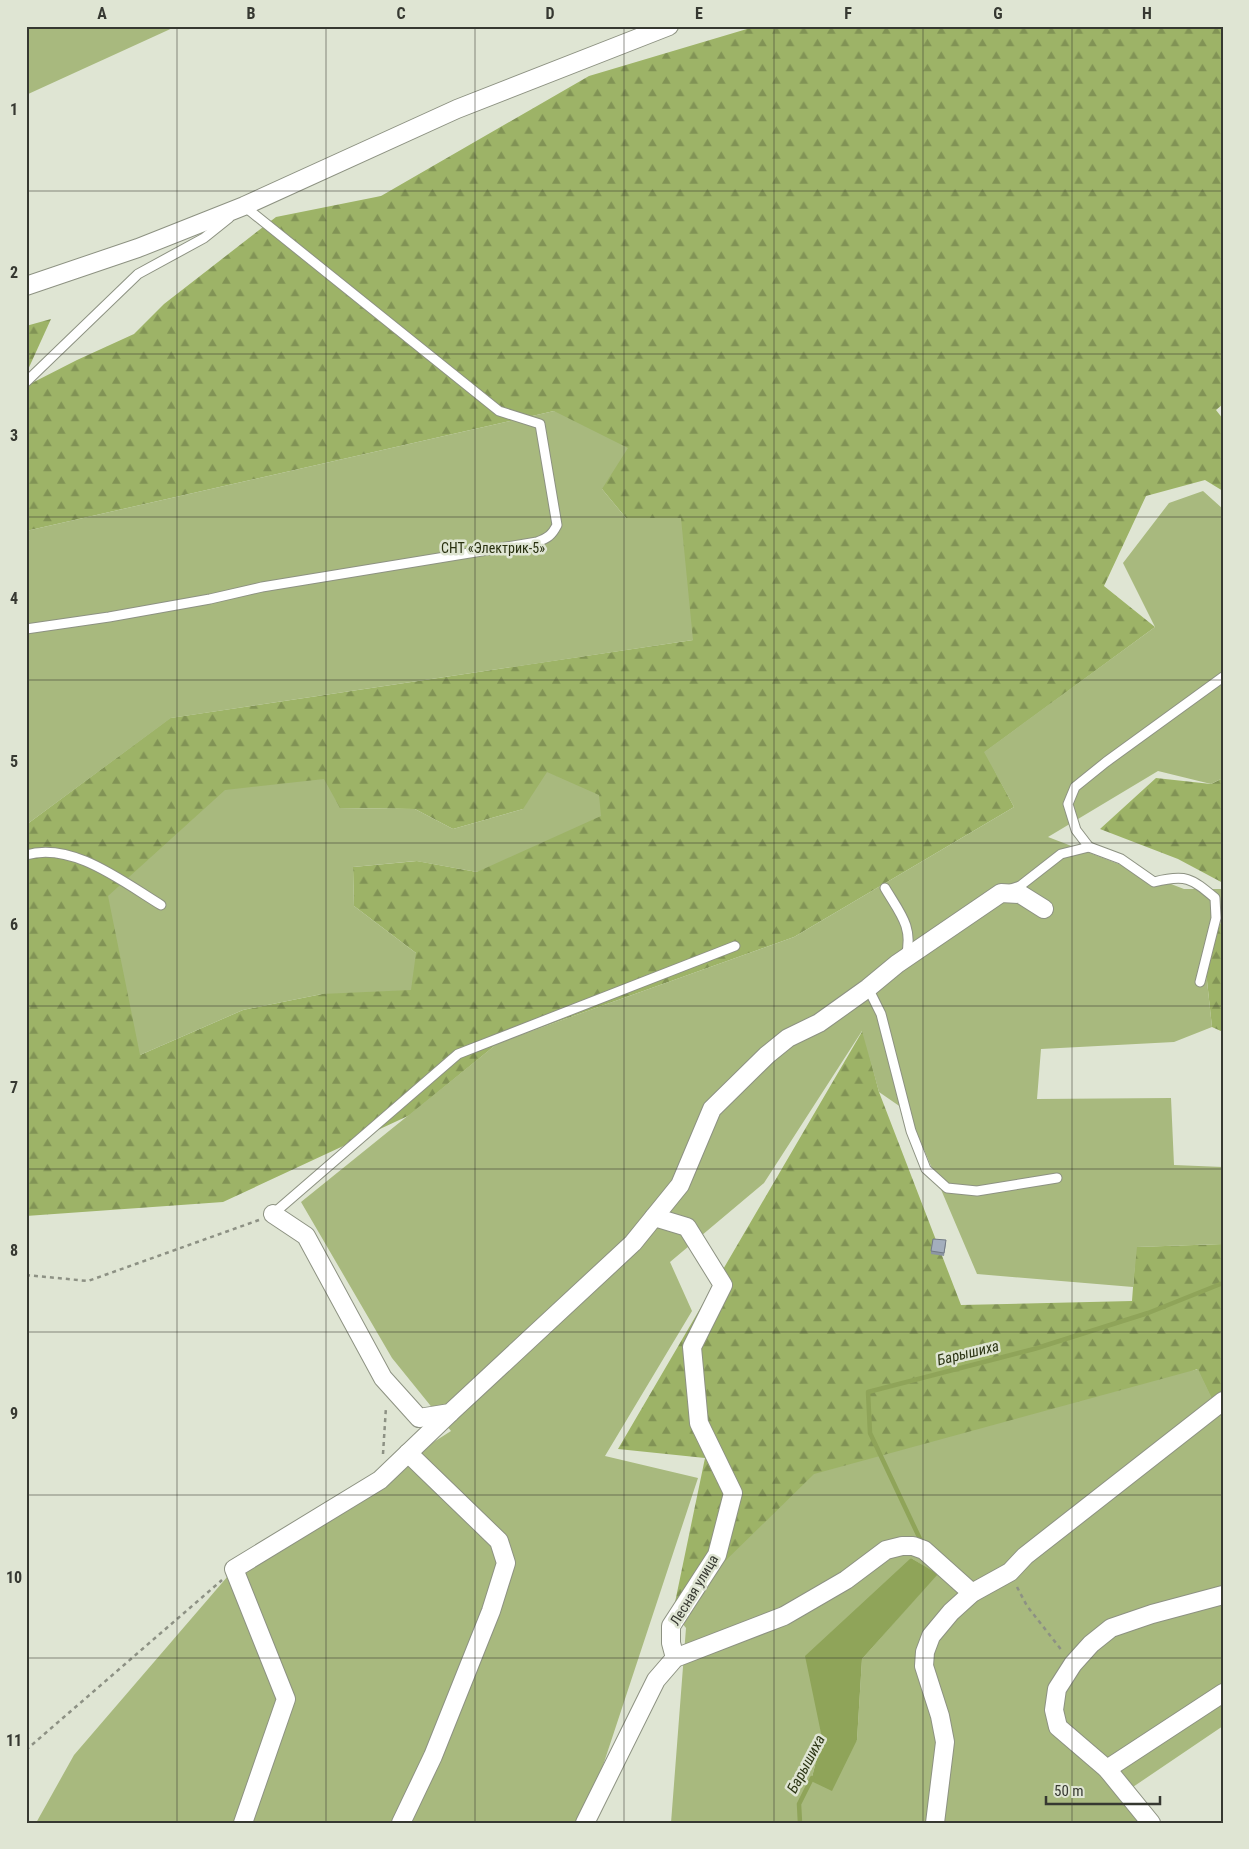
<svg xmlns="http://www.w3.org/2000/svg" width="1249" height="1849" font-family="'Roboto Condensed',sans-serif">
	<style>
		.forest { fill: url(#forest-firs); fill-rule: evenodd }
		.garden { fill: #a8b97e; fill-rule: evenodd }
		.water { fill: #8fa459 }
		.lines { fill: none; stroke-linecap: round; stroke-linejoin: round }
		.stream { stroke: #8fa459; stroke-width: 4.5 }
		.lane-casing { stroke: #8d9282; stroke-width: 11 }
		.street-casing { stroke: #8d9282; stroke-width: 20 }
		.path { stroke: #8d9184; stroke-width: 2.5; stroke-dasharray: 4 4; stroke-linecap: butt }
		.lane { stroke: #fff; stroke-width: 9 }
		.street { stroke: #fff; stroke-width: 18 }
		.wall { fill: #8c96a3 }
		.building { fill: #a3aebd; stroke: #727a84 }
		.grid { fill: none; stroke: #363831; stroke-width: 1; stroke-opacity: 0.55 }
		.labels { text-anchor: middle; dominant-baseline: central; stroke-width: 5; stroke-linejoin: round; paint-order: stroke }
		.park-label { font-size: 14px; fill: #293110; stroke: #dfe5d3 }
		.street-label { font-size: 14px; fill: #363831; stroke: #dfe5d3 }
		.water-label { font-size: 15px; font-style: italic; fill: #2d3615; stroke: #dfe5d3 }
		.neatline { fill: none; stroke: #363831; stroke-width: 2 }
		.grid-label { font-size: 16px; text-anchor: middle; font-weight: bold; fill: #363831 }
	</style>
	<defs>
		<pattern id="forest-firs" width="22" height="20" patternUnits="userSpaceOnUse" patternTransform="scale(1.25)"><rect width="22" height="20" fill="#9db367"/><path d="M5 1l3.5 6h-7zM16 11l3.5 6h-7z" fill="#819355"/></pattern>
	</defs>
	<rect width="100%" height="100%" fill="#dfe5d3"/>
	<g class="forest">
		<path d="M757 26H1223V404L1216 410 1223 419V491L1205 480 1146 496 1104 586 1155 627 985 752 1014 807 794 937 498 1043 410 1115 223 1202 26 1216V825L170 718 693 640 626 518 602 489 554 411 26 531V386L77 360 134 334 164 304 276 217 381 196 589 76ZM340 808 415 809 453 829 523 809 477 872 417 861 353 867 354 906 416 953 322 994 243 1010 140 1055Z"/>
		<polygon points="51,319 26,374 26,326"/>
		<polygon points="1156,778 1211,784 1223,778 1223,883 1178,859 1100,829"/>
		<polygon points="1223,917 1223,1032 1212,1027 1205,962"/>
		<polygon points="863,1030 879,1092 961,1305 1132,1301 1136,1247 1223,1244 1223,1422 1197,1369 673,1612 705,1458 618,1449"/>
	</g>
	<g class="garden">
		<polygon points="26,26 177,26 26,95"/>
		<polygon points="554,411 628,448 602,489 626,518 681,518 693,640 171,718 26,825 26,531"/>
		<polygon points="1203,491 1223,509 1223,778 1211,784 1158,771 1048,837 1184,889 1223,889 1223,917 1205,962 1212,1027 1174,1042 1041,1049 1037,1099 1171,1098 1174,1165 1223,1167 1223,1244 1137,1247 1133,1287 977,1274 908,1112 879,1092 862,1031 764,1183 670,1262 692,1311 605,1456 698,1478 584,1823 36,1823 74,1755 234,1569 451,1431 392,1358 301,1202 498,1043 794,937 1014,807 984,752 1155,627 1123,563 1169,503"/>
		<polygon points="547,772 599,795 601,816 477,872 416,861 353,867 354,906 416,953 411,990 322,994 243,1010 140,1055 108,896 225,790 324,779 340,808 415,809 453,829 523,809"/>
		<path d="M1198 1369 1223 1422V1726L1127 1791 1145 1823H671L686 1628 673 1612 814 1474ZM911 1558 937 1574 862 1659 857 1740 811 1781 822 1738Z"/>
	</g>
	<polygon class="water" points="911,1558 938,1574 862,1659 857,1740 832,1791 811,1781 822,1738 805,1656"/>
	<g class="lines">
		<g class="stream">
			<polyline points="920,1539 870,1433 868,1392 1034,1349 1148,1313 1223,1283"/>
			<polyline points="800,1823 799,1804 812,1778"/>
		</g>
		<g class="lane-casing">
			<g id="lane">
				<polyline points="26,382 138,274 204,238 229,218"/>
				<path d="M26 629 109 617 210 599 262 587 537 542C548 538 552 535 557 525L540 424 499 411 244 206 243 207"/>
				<polyline points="1089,847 1076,830 1068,804 1075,787 1106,762 1223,677"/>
				<path d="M26 855C72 841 123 882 161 905"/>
				<path d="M885 888C899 912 914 927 906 956"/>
				<path d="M1011 889 1020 886 1061 854 1089 847 1121 859 1154 882C1186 874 1191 878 1215 898L1216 918 1200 982"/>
				<polyline points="868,988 881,1014 911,1131 926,1169 947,1188 977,1191 1057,1178"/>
				<polyline points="273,1214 458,1054 735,946"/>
			</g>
		</g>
		<g class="street-casing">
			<g id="street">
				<polyline points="26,286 138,248 244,206 457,109 669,26"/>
				<polyline points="273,1214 306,1236 383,1378 419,1418 450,1413 633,1243 680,1185 712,1109 767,1055 788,1038 819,1023 868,988 897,964 1001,893 1020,894 1044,909"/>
				<polyline points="654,1217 687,1227 723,1285 692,1347 699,1423 733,1493 717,1555 671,1626 671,1643 675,1658"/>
				<polyline points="1107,1769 1223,1693"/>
				<polyline points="243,1823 286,1699 234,1569 380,1480 450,1413"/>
				<polyline points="401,1823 433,1756 491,1611 506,1563 499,1541 408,1453"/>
				<polyline points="585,1823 656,1680 675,1658 784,1616 846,1580 886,1550 902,1546 913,1546 924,1550 972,1593"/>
				<polyline points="935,1823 945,1742 940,1716 924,1666 925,1652 931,1636 951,1612 972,1593 1010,1572 1025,1556 1223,1401"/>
				<polyline points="1151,1823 1107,1769 1058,1727 1054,1710 1057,1689 1073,1664 1091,1644 1111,1628 1152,1614 1223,1595"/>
			</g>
		</g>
		<g class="path">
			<polyline points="26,1275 88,1281 259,1220"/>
			<polyline points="383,1454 386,1407"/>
			<polyline points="1017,1587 1027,1606 1063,1652"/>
			<polyline points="26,1750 222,1580"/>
		</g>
		<use href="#lane" class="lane"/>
		<use href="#street" class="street"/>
	</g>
	<polygon class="wall" points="946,1243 944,1256 931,1254 931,1251"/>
	<polygon class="building" points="933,1239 946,1240 944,1253 931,1251"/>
	<path class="grid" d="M177 26V1823M326 26V1823M475 26V1823M624 26V1823M774 26V1823M923 26V1823M1072 26V1823M26 191H1223M26 354H1223M26 517H1223M26 680H1223M26 843H1223M26 1006H1223M26 1169H1223M26 1332H1223M26 1495H1223M26 1658H1223"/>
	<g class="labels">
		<g class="park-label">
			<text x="493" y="548">СНТ «Электрик-5»</text>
		</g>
		<g class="street-label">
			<text transform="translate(694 1590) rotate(-59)">Лесная улица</text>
		</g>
		<g class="water-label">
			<text transform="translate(968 1353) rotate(-14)">Барышиха</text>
			<text transform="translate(806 1764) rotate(-62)">Барышиха</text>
		</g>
	</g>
	<rect width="1249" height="1849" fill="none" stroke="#dfe5d3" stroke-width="55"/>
	<path d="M1046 1796v8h114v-8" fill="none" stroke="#363831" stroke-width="2.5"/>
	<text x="1054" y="1796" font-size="15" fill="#363831" stroke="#dfe5d3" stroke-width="4" paint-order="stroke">50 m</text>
	<rect x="28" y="28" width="1194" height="1794" class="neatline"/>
	<g class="grid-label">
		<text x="102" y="19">A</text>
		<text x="251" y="19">B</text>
		<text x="401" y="19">C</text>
		<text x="550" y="19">D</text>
		<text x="699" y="19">E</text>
		<text x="848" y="19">F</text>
		<text x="998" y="19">G</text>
		<text x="1147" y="19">H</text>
		<text x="14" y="115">1</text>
		<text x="14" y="278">2</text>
		<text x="14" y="441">3</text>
		<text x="14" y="604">4</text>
		<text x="14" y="767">5</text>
		<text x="14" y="930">6</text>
		<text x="14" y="1093">7</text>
		<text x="14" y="1256">8</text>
		<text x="14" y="1419">9</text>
		<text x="14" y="1583">10</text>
		<text x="14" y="1746">11</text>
	</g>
</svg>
